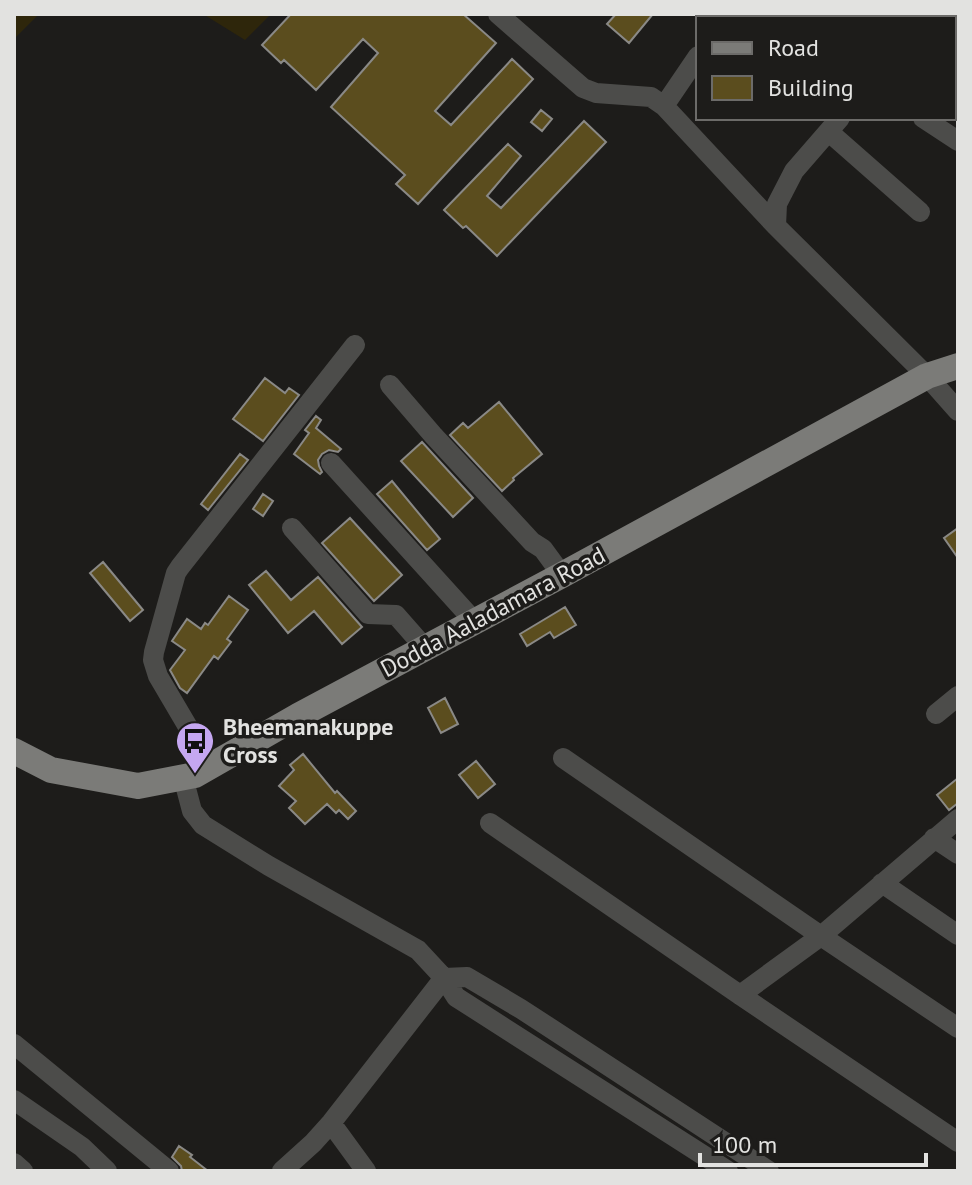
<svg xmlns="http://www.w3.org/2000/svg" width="972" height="1185" font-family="'PT Sans',sans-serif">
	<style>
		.green { fill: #2e260b }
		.building { fill: #5b4d1e; stroke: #8a8986; stroke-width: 2 }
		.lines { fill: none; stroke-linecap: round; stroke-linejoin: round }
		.minor { stroke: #4c4c4a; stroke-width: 20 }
		.major { stroke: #7b7b78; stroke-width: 26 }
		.labels { text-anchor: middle; stroke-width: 7; stroke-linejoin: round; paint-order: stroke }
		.street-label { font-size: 24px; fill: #e2e2e0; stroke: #1d1c1a }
		.poi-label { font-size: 24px; font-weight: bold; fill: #e2e2e0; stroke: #1d1c1a; text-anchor: start }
	</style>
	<rect width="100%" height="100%" fill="#1d1c1a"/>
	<!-- green -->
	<path class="green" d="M 14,14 L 39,14 L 14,39 Z
		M 203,14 L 271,14 L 245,40 Z"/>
	<!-- building -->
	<path class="building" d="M 291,14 L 463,14 L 496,43 L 435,111 L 451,125 L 512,59 L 533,79 L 418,204 L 396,184 L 405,175 L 331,107 L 378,53 L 363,39 L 316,90 L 284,60 L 281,63 L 262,45 Z
		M 616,14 L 653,14 L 629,43 L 607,24 Z
		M 541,110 L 552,119 L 542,131 L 531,122 Z
		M 584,121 L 606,142 L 497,256 L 466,226 L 463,228 L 444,210 L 508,144 L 521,156 L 487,196 L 501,208 Z
		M 265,378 L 285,393 L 289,388 L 299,395 L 263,441 L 233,419 Z
		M 499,402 L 542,454 L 513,478 L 514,480 L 502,491 L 450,435 L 463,423 L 468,428 Z
		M 316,416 L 321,420 L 316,428 L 341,449 L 338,452 L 329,450 L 322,454 L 318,460 L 319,466 L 322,472 L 320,474 L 294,454 L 309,433 L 305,430 Z
		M 422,442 L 473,498 L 453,517 L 401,461 Z
		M 240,454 L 248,460 L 208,510 L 201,504 Z
		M 392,481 L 440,539 L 427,550 L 377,494 Z
		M 263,494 L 273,501 L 263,516 L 253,509 Z
		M 350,518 L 402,575 L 374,601 L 322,543 Z
		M 958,528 L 958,558 L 944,538 Z
		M 103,562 L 143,610 L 130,621 L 90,573 Z
		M 266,571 L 291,600 L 318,577 L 362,627 L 342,644 L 314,611 L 288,633 L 249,585 Z
		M 229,596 L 248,610 L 227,639 L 231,642 L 218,659 L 214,656 L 187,693 L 180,688 L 170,670 L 185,650 L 172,641 L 187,619 L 201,629 L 205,623 L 208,625 Z
		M 565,607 L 576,625 L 554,638 L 550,632 L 527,646 L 520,634 Z
		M 445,698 L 458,724 L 441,733 L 428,708 Z
		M 303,754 L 335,793 L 337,791 L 356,811 L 348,819 L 339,810 L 336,813 L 327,804 L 305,824 L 289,808 L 296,801 L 279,786 L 294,770 L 290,765 Z
		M 476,761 L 495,784 L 478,798 L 459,775 Z
		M 958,778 L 958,803 L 949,810 L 937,795 Z
		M 179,1146 L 192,1155 L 190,1157 L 208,1171 L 182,1171 L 181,1166 L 172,1157 Z"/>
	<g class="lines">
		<!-- minor -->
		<path class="minor" d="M 498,14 L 583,88 L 596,93 L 651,97 L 664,106 L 776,226 L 927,376 L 958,411
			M 724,18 L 726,14
			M 910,18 L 913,14
			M 664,106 L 698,56
			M 923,118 L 958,141
			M 829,132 L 920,212
			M 776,226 L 777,204 L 794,171 L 840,118
			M 390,385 L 433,435 L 532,542 L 543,549 L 562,575
			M 331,463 L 474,621
			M 292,528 L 368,614 L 396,615 L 425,648
			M 936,714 L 958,696
			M 563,758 L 821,936 L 958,1028
			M 211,766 L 158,676 L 153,660 L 154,652 L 176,573 L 180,567 L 355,345
			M 183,777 L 192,811 L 203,825 L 269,866 L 418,950 L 444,978 L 456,997 L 728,1171
			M 490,823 L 740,995 L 958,1142
			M 934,838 L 958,854
			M 882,883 L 958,935
			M 444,978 L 467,977 L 521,1009 L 769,1171
			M 740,995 L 821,936 L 958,819
			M 14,1044 L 169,1171
			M 14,1100 L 82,1147 L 107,1171
			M 331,1123 L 366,1171
			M 14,1163 L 23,1171
			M 282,1171 L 313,1143 L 331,1123 L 444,978"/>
		<!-- major -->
		<path class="major" d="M 14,751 L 51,770 L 138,786 L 195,775 L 298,716 L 562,575 L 927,376 L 958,366"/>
	</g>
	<!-- icons -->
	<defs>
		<g id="bus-pin" transform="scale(2)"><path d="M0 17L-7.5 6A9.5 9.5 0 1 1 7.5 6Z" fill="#c5a7f1" stroke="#1d1c1a"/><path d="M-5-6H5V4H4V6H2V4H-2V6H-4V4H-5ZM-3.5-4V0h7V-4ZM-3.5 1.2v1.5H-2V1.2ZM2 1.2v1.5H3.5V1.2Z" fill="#111"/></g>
	</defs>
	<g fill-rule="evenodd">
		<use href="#bus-pin" x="195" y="741"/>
	</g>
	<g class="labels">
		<!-- street labels -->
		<g class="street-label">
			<text transform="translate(493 612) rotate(-28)" y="8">Dodda Aaladamara Road</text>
		</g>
		<!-- poi labels -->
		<g class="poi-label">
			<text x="223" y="735">Bheemanakuppe<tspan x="223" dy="28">Cross</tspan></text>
		</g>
	</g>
	<!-- border -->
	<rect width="972" height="1185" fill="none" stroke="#e2e2e0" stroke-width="32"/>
	<!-- legend -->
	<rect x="696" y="16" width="260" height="104" fill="#1d1c1a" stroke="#6c6b69" stroke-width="2"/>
	<rect x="712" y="42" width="40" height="12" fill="#7b7b78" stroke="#6c6b69" stroke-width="2"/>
	<text x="768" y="56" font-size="24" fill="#e2e2e0">Road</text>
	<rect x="712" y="76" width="40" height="24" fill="#5b4d1e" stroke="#6c6b69" stroke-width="2"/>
	<text x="768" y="96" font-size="24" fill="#e2e2e0">Building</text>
	<!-- scale -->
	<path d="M700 1153v12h226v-12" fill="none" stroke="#e2e2e0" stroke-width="4"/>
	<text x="712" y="1153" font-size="24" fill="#e2e2e0" stroke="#1d1c1a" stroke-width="6" paint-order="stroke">100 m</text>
</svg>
